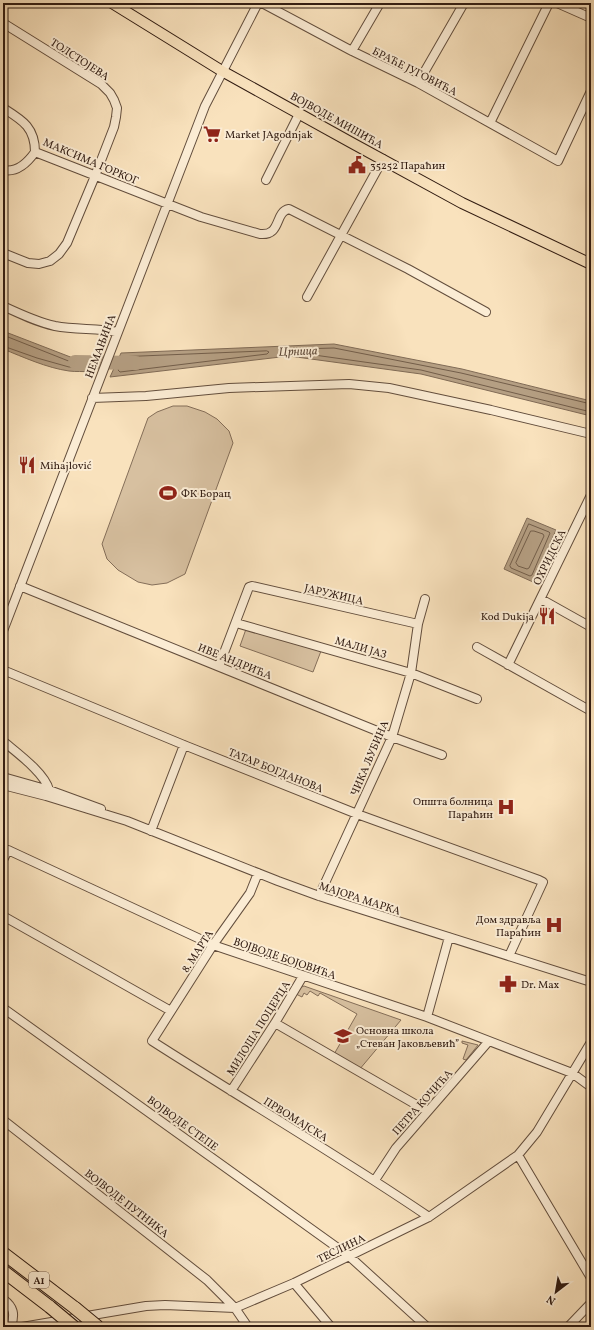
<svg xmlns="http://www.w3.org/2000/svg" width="594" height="1330" font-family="Vollkorn,serif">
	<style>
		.green { fill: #d7c0a0; stroke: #846e59 }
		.water { fill: #b59f83; stroke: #806b56 }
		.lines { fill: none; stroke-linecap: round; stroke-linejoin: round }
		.shore { stroke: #735e4a; stroke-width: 1 }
		.river { stroke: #b59f83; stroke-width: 14 }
		.minor-casing { stroke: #634e3d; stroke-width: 10 }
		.major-casing { stroke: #311c12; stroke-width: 12 }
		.highway-casing { stroke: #311c12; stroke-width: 14 }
		.minor { stroke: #fbecd4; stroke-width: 8 }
		.major { stroke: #f9e2bd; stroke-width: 10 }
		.highway { stroke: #f9e2bd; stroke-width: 12 }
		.highway-bridge-casing { stroke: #311c12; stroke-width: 14; stroke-linecap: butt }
		.highway-bridge { stroke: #f9e2bd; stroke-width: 12 }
		.labels { text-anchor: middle; stroke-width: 4; stroke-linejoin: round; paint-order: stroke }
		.shield { fill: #fbecd4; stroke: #6e5a4c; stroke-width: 1 }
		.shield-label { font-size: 10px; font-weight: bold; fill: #311c12 }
		.street-label { font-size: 11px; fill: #311c12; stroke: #fbecd4 }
		.poi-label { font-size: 11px; fill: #311c12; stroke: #fbecd4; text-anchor: start }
		.water-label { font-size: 12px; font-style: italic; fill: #5f4a3a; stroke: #fbecd4 }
	</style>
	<rect width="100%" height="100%" fill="#f9e2bd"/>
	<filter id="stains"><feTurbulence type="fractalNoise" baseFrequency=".005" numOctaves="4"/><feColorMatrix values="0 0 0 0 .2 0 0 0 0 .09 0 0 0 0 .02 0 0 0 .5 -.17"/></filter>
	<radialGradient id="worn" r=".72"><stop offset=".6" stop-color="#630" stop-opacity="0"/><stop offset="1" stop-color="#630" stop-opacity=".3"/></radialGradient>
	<!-- green -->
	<path class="green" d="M 173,406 L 187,406 L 205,412 L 217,419 L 229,431 L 233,443 L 185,574 L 167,583 L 152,585 L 138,582 L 118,570 L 107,559 L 102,544 L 148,418 L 157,412 Z
		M 246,629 L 321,651 L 313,672 L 240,646 Z
		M 304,986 L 401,1020 L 359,1070 L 333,1056 L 357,1014 L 320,993 L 318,996 L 310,991 L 307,995 L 304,993 L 302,997 L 294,993 L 297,989 Z
		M 462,1041 L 478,1045 L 466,1060 L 463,1059 L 468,1045 L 462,1043 Z"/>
	<!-- water -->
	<path class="water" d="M 3,331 L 73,358 L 95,359 L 91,372 C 83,371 76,372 69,371 C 47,368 23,357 3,349 Z
		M 334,344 L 462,369 L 591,401 L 591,416 L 421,374 L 289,356 L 110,377 L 121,353 Z
		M 527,518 L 556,530 L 533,582 L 504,569 Z"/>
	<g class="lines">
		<!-- shore -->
		<path class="shore" d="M 3,335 L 71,362 L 87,363 L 89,365 L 87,367 L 82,366 L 69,367 L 37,358 L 3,346
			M 267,351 L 269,352 L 267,354 L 120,372 L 118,370 L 125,357 Z
			M 591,404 L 461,373 L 334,348 L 300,349 L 298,351 L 300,353 L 421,370 L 591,412
			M 529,524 L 549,532 L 550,533 L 532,575 L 530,576 L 511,568 L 510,566 Z
			M 531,531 L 534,531 L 543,534 L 544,536 L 529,568 L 527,569 L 518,566 L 516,563 Z"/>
		<!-- river -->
		<path class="river" d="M 75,362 L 136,363"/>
		<!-- minor casing -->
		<g class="minor-casing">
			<path id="minor" d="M 262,3 L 352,51 L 418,83 L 558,161 L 591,91
				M 557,3 L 591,18
				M 3,23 L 101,84 L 110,93 L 114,100 L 117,108 L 116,117 L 114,127 L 95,176 L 67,243 L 59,254 L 50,261 L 39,264 L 28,263 L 3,253
				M 352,51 L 380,3
				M 418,83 L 464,3
				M 3,108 C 22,120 35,127 35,152
				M 490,123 L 549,3
				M 35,152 L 201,217 L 260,234 C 282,236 274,212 289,209 L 408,269 L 486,312
				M 3,170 C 17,173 28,162 35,152
				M 266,180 L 299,114
				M 307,297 L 383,159
				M 3,306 C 20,314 37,322 55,326 C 76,330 97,328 117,332
				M 92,398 L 146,396 L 229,388 L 349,384 L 389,388 L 491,410 L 591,434
				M 20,586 L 392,737 L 442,755
				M 541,599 L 591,627
				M 236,623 L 411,673 L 477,699
				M 3,631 L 205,106 L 258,3
				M 477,647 L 591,711
				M 508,665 L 591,495
				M 219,666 L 249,587 L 252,586 L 418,624
				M 3,670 L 184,745 L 357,814 L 539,880 L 543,882 L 509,956
				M 3,741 C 16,752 45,773 49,790
				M 3,777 L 49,790 L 101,809
				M 3,785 L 46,796 L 127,821 L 278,881 L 319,896 L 591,982
				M 151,831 L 184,745
				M 3,860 L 8,850 L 213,945 L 427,1017 L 572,1073 L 591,1087
				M 258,873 L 250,893 L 213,945 L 152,1041 C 244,1100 338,1155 429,1217
				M 319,896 L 392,737 L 411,673 L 418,624 L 425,599
				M 3,916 L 171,1011
				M 3,1008 L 349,1256 L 427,1327
				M 427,1017 L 449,937
				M 275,1023 L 427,1111
				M 231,1091 L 275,1023 L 303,976
				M 3,1120 L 207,1280 L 235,1308 L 248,1327
				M 518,1155 L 591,1278
				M 375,1180 L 396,1148 L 489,1041
				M 294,1283 L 331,1327
				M 3,1299 C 14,1307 15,1314 11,1327
				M 22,1327 L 146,1306 L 165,1305 L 235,1308 L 294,1283 L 429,1217 L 518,1155 L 537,1132 L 591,1042
				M 568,1327 L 591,1303"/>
		</g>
		<!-- major casing -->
		<g class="major-casing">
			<path id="major" d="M 112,3 L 222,71 L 352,143 L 462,203 L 591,264"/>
		</g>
		<!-- highway casing -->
		<g class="highway-casing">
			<path id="highway" d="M 3,1253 L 75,1308
				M 3,1271 L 50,1307"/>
		</g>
		<!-- minor -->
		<use href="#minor" class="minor"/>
		<!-- major -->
		<use href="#major" class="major"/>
		<!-- highway -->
		<use href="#highway" class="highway"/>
		<!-- highway-bridge casing -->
		<g class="highway-bridge-casing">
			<path id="highway-bridge" d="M 50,1307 L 74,1327
				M 75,1308 L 98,1327"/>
		</g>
		<!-- highway-bridge -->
		<use href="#highway-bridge" class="highway-bridge"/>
	</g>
	<!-- icons -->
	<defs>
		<g id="supermarket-bare" transform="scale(1.38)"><path d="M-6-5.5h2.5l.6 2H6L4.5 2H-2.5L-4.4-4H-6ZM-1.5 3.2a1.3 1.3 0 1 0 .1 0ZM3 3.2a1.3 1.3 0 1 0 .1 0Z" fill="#8f2418" stroke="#fbecd4" stroke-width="2.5" paint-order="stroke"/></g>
		<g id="civic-bare" transform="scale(1.38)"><path d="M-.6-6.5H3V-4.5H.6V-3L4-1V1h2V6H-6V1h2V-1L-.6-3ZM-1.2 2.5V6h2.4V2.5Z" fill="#8f2418" stroke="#fbecd4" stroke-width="2.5" paint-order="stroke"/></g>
		<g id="restaurant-bare" transform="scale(1.38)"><path d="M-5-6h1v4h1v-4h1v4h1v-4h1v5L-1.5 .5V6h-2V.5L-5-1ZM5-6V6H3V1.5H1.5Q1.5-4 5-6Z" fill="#8f2418" stroke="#fbecd4" stroke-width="2.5" paint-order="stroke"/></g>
		<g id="stadium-bare" transform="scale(1.38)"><path d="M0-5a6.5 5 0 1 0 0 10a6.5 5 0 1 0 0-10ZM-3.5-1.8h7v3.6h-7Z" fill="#8f2418" stroke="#fbecd4" stroke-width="2.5" paint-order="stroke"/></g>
		<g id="hospital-bare" transform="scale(1.38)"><path d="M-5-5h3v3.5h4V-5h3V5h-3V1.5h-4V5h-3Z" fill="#8f2418" stroke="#fbecd4" stroke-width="2.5" paint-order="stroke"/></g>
		<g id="pharmacy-bare" transform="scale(1.38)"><path d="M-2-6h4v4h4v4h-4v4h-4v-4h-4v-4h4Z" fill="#8f2418" stroke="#fbecd4" stroke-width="2.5" paint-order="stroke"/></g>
		<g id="school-bare" transform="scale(1.38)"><path d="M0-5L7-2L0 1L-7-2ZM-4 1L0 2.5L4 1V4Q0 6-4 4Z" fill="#8f2418" stroke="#fbecd4" stroke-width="2.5" paint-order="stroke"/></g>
	</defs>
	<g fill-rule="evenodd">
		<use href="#supermarket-bare" x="212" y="134"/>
		<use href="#civic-bare" x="357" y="165"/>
		<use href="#restaurant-bare" x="27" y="465"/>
		<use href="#stadium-bare" x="168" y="493"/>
		<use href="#restaurant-bare" x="547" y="616"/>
		<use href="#hospital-bare" x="506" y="807"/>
		<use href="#hospital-bare" x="554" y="925"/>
		<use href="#pharmacy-bare" x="508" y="984"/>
		<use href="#school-bare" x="343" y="1036"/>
	</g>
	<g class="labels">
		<!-- shield labels -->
		<rect class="shield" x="29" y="1272" width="20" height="16" rx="3"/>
		<g class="shield-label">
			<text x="39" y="1284">A1</text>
		</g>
		<!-- street labels -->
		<g class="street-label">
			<text transform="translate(80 59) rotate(33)" y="4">ТОЛСТОЈЕВА</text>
			<text transform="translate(415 71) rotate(27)" y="4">БРАЋЕ ЈУГОВИЋА</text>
			<text transform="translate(337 120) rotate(29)" y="4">ВОЈВОДЕ МИШИЋА</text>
			<text transform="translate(91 161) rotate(23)" y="4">МАКСИМА ГОРКОГ</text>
			<text transform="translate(100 346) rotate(-69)" y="4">НЕМАЊИНА</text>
			<text transform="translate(549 557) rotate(-64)" y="4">ОХРИДСКА</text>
			<text transform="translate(334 594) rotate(13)" y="4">ЈАРУЖИЦА</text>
			<text transform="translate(361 647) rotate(16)" y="4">МАЛИ ЈАЗ</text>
			<text transform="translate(235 661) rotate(22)" y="4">ИВЕ АНДРИЋА</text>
			<text transform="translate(369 758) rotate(-67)" y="4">ЧИКА ЉУБИНА</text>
			<text transform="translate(276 770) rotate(22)" y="4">ТАТАР БОГДАНОВА</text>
			<text transform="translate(360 898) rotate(18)" y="4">МАЈОРА МАРКА</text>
			<text transform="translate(197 951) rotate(-57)" y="4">8. МАРТА</text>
			<text transform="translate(285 958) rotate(19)" y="4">ВОЈВОДЕ БОЈОВИЋА</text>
			<text transform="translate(258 1028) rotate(-58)" y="4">МИЛОША ПОЦЕРЦА</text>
			<text transform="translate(422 1102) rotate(-48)" y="4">ПЕТРА КОЧИЋА</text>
			<text transform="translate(296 1119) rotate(32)" y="4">ПРВОМАЈСКА</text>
			<text transform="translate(183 1123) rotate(36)" y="4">ВОЈВОДЕ СТЕПЕ</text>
			<text transform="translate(127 1203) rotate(38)" y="4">ВОЈВОДЕ ПУТНИКА</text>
			<text transform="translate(341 1248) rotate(-26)" y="4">ТЕСЛИНА</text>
		</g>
		<!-- poi labels -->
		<g class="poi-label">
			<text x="225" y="138">Market JAgodnjak</text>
			<text x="370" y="169">35252 Параћин</text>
			<text x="40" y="469">Mihajlović</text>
			<text x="181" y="497">ФК Борац</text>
			<text x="534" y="620" text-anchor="end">Kod Dukija</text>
			<text x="493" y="805" text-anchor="end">Општа болница<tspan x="493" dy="13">Параћин</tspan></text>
			<text x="541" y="923" text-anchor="end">Дом здравља<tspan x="541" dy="13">Параћин</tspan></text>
			<text x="521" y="988">Dr. Max</text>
			<text x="356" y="1034">Основна школа<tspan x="356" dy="13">„Стеван Јаковљевић”</tspan></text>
		</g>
		<!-- water labels -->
		<g class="water-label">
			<text transform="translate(298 351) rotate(-2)" y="4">Црница</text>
		</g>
	</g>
	<!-- margin -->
	<rect width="594" height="1330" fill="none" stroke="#f9e2bd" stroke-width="16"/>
	<rect x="4" y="4" width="586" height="1322" fill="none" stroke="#311c12" stroke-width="2"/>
	<rect x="8" y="8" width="578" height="1314" fill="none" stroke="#311c12"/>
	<!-- north arrow -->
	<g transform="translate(556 1292) rotate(211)" stroke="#fbecd4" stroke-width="3" paint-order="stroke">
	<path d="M0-3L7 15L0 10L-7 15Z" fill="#311c12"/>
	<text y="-6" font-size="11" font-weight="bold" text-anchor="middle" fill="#311c12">N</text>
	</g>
	<rect width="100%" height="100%" filter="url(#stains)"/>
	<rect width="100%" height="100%" fill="url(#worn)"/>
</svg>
